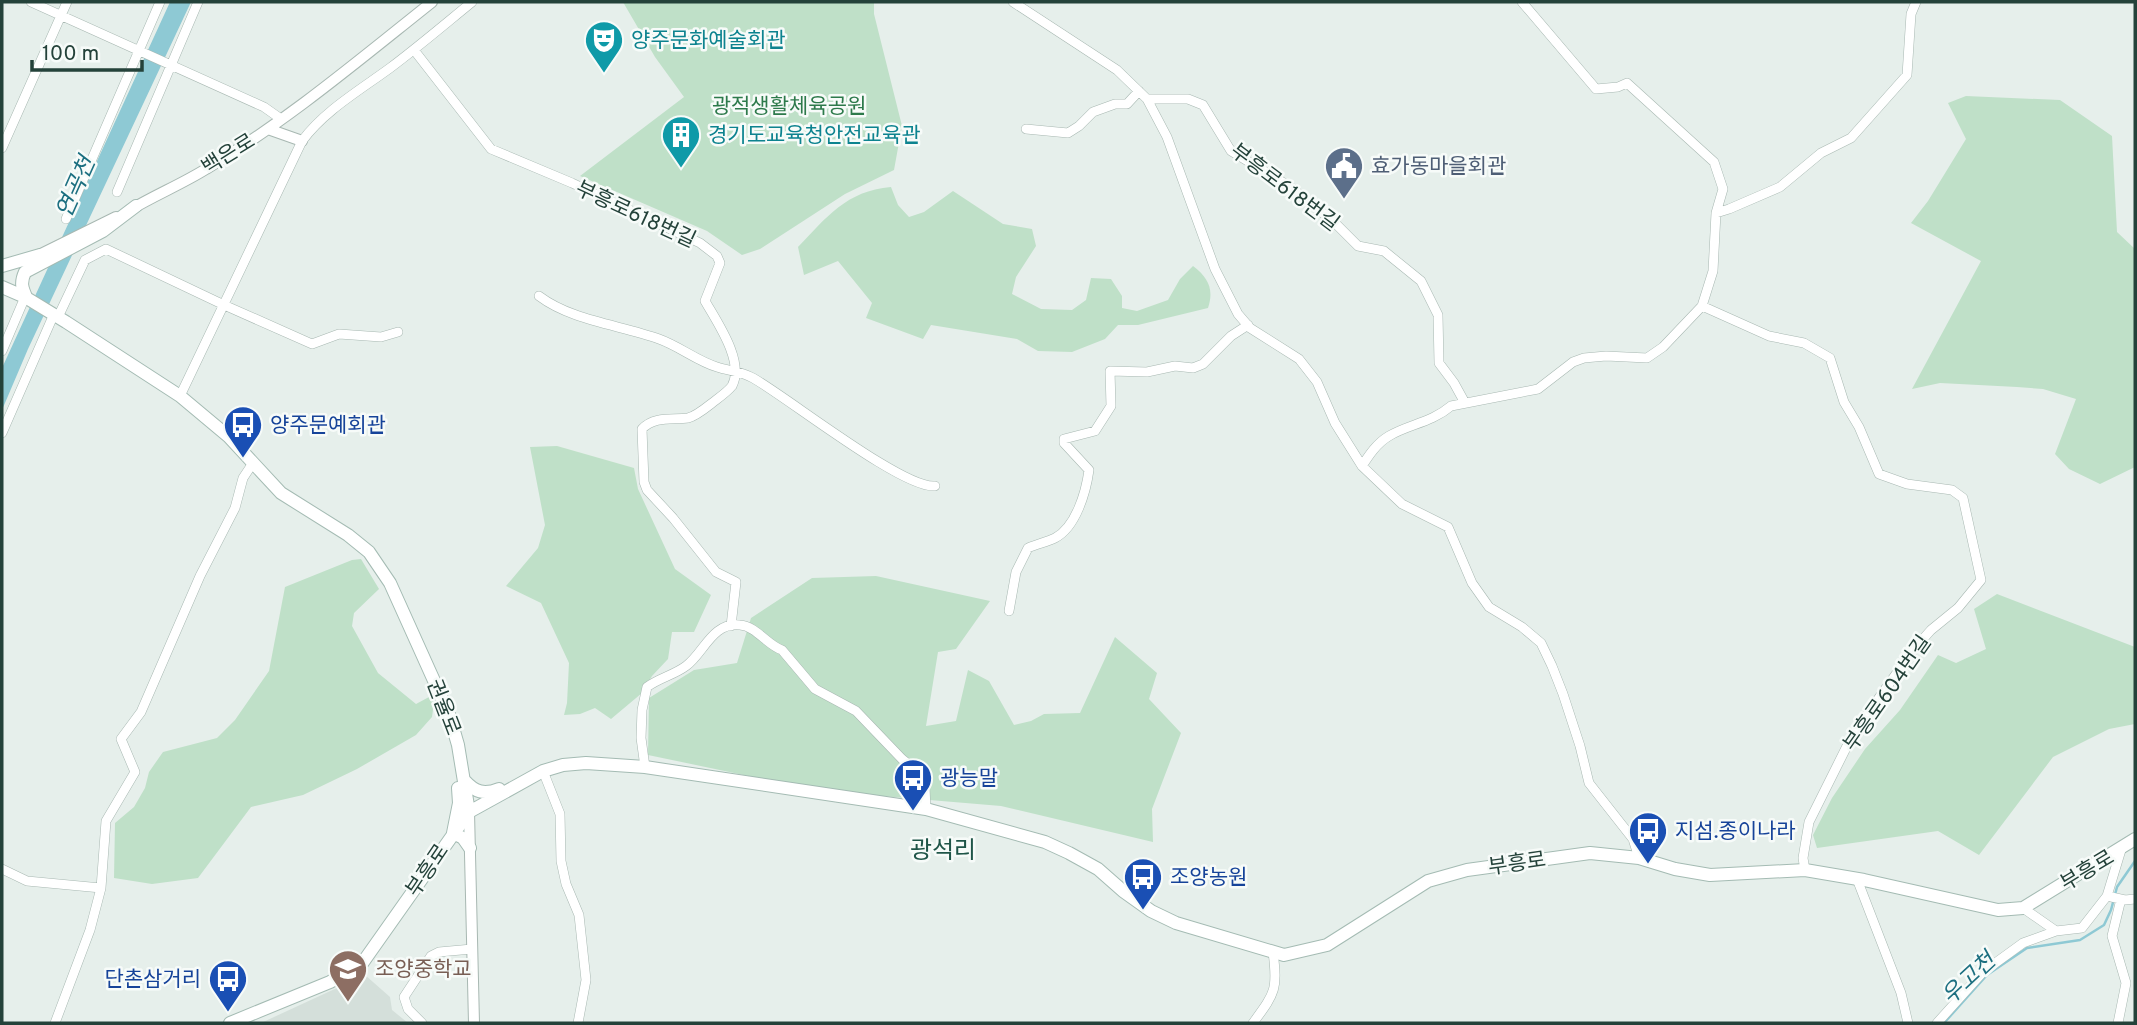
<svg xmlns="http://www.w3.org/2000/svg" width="2137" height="1025" font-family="Overpass,'Noto Sans KR',sans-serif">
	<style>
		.built { fill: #d4dfda }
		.green { fill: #bfe0c8 }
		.water { fill: #8ec9d4 }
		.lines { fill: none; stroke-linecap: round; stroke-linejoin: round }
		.stream { stroke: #8ec9d4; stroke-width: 2.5 }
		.minor-casing { stroke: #a8b8b2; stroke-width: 10 }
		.tertiary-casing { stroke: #a8b8b2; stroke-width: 12 }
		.secondary-casing { stroke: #a4bbb3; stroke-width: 14 }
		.minor { stroke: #fff; stroke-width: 9 }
		.tertiary { stroke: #fff; stroke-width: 10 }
		.secondary { stroke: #fff; stroke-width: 12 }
		.labels { text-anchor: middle; stroke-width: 5; stroke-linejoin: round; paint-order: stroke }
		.culture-label { font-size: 21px; fill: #0d838f; stroke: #f7fbf9; text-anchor: start }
		.park-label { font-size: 21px; fill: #2d7a4b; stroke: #f7fbf9 }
		.street-label { font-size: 21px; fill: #24423a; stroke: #f7fbf9 }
		.service-label { font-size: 21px; fill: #4e5e75; stroke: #f7fbf9; text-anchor: start }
		.transit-label { font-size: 21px; fill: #164399; stroke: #f7fbf9; text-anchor: start }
		.education-label { font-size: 21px; fill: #785e54; stroke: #f7fbf9; text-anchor: start }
		.water-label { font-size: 23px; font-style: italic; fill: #1c6f80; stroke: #f7fbf9 }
		.quarter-label { font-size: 24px; fill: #1f5548; stroke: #f7fbf9 }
	</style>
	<rect width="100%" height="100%" fill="#e6efeb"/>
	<!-- built -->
	<path class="built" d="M 365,975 L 390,997 L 392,1010 L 408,1023 L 261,1023 Z"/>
	<!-- green -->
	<path class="green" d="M 623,2 L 874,2 L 874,14 L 902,126 L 894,170 L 845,194 L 760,249 L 742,255 L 707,231 L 580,176 L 684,97 L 655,57 Z
		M 1966,96 L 2060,100 L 2112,136 L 2117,232 L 2135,249 L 2135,467 L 2100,484 L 2069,469 L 2055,454 L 2076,399 L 2043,389 L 2017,387 L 1940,383 L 1912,389 L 1981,261 L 1911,223 L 1928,201 L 1966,139 L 1948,103 Z
		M 891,187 L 898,205 L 909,217 L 924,212 L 953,191 L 1003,224 L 1032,229 L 1036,246 L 1016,277 L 1012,294 L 1041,309 L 1072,310 L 1086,300 L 1091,278 L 1111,279 L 1122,296 L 1122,308 L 1137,311 L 1168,300 L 1180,279 L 1193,266 C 1209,278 1214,290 1208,308 L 1138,325 L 1118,325 L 1105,339 L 1072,352 L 1038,351 L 1017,339 L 931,325 L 923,339 L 866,318 L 872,303 L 838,261 L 804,275 L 798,247 C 827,217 846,191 891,187 Z
		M 557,446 L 634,468 L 638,489 L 675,569 L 711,595 L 694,632 L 672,632 L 668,659 L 652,676 L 642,693 L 611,719 L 595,708 L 580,714 L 564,715 L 567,703 L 569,663 L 541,603 L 506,586 L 538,548 L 545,525 L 530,447 Z
		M 361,559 L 379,589 L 354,613 L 352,626 L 378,673 L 416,704 L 429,697 L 434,702 L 432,717 L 416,735 L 357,769 L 303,795 L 251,807 L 198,878 L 152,884 L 114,878 L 115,823 L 134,807 L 145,788 L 149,772 L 163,752 L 217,738 L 235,720 L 269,671 L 285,587 L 352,560 Z
		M 876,576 L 990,601 L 956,649 L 938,652 L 926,726 L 956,721 L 968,670 L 989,681 L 1014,725 L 1031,721 L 1044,714 L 1080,713 L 1115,637 L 1157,673 L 1149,699 L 1181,733 L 1152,809 L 1153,842 L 1001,806 L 882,796 L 768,780 L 648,755 L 649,698 L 694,670 L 737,663 L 751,618 L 812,578 Z
		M 1997,594 L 2135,647 L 2135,724 L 2109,729 L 2053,757 L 1979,855 L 1938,831 L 1817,848 L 1813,835 L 1832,798 L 1865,749 L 1900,710 L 1938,655 L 1956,663 L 1986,649 L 1974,609 Z"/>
	<!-- water -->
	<path class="water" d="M 170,2 L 191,2 L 28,349 L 2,410 L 2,368 Z"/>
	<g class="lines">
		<!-- stream -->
		<path class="stream" d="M 1944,1023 L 1987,975 L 2027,948 L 2080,940 L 2104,925 L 2111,910 L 2117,887 L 2135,861"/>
		<!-- minor casing -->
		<g class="minor-casing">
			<path id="minor" d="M 31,2 L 264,107 L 281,119
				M 1013,2 L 1117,70 L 1147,99 L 1167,137 L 1215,269 L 1238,314 L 1250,328 L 1299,359 L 1317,382 L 1335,423 L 1362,466 L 1402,504 L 1448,527 L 1472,583 L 1489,607 L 1522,627 L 1541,643 L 1552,666 L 1563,694 L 1580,746 L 1589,783 L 1633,839 L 1639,858
				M 1522,2 L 1596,89 L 1618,87 L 1627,83 L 1714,162 L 1723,189 L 1716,213 L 1713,271 L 1702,306 L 1769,336 L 1804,343 L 1830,358 L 1844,402 L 1859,427 L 1879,474 L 1907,484 L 1952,490 L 1963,498 L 1981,580 L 1958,608 L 1931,630 L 1914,649 L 1853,734 L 1809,822 L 1803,858 L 1805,870
				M 414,50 L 491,149 L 572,183 L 700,243 L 717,256 L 720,263 L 705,301 C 717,322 745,362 732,386 C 728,391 720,397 716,400 C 708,406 697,416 688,418 C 672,420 654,416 642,429 L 644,482 L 647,490 L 673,518 L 716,572 L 736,582 L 731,626
				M 1147,99 L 1188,99 L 1203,105 L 1231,151 L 1289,186 L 1334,222 L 1358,246 L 1384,251 L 1421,281 L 1438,315 L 1439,363 L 1454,383 L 1465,403
				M 1026,129 L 1068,133 L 1079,126 L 1093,112 L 1115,104 L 1127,104 L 1139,91
				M 2,148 L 67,2
				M 117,192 L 198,2
				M 1716,213 L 1729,209 L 1780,187 L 1821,153 L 1851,138 L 1907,75 L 1911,14 L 1916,2
				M 66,219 L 160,2
				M 539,296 C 572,321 621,325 659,339 C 679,346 697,361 717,367 C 729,371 741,371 753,378 C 787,397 903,489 935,486
				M 58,317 L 85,260 L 106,249 L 224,305 L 312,344 L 339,334 L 381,337 L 398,332
				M 2,351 L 25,297
				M 180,396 L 302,141 C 324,111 360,90 390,68 C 418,47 445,24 472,2
				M 2,433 L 54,314
				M 1362,466 C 1369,455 1377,443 1389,436 C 1409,424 1431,423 1451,406 L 1538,389 L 1573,362 L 1584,358 L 1606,356 L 1647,358 L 1663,347 L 1702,306
				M 1009,611 L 1016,572 L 1028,548 C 1037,544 1047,542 1055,538 C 1076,527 1086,492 1089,470 L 1064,443 L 1064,439 L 1095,431 L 1111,406 L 1110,371 L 1147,372 L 1175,366 L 1193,368 L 1203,364 L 1231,336 L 1248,325
				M 645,767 L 641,738 L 642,710 L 647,687 C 659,678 674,675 686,666 C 704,653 712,622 740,625 C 756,626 767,645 782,650 L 815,689 L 856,711 L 902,759 L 921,774 L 925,788 L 926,809
				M 543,771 L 560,814 L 561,861 L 566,884 L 579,915 L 586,980 L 578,1023
				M 2121,850 L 2107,896 L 2125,900 L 2135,899
				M 2,869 L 27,881 L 101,888
				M 1857,879 L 1901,993 L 1908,1023
				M 2023,908 L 2056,931 L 2082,928 L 2107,896
				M 55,1023 L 90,930 L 101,888 L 106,821 L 135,772 L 121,739 L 141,712 L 200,576 L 235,508 L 243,478 L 253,463
				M 422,1023 L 408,1009 L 404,997 L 431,956 L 439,952 L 472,949
				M 1253,1023 C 1275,993 1278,990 1273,952
				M 1937,1023 L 1983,972 L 2023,943 L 2056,931
				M 2118,1023 L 2126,983 L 2112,936 L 2121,899"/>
		</g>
		<!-- tertiary casing -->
		<g class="tertiary-casing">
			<path id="tertiary" d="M 268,129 L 302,141
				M 130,210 C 155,195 182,184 206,169 C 287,121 359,60 432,2
				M 33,258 L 116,217
				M 469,812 L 474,1023"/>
		</g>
		<!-- secondary casing -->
		<g class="secondary-casing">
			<path id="secondary" d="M 2,266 L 40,255
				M 2,287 L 25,297 L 66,322 L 180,396 L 229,437 L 281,493 L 348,535 L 369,552 L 390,583 L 449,714 L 458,745 L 469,812
				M 27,299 C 22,288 20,283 25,272 L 103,231 L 136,206
				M 465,781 C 475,792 484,795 499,789
				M 458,788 L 459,803 L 453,833 L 463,838 L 470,848
				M 230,1023 L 330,982 L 361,965 L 469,812 L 543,771 L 563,765 L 586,763 L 645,767 L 926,809 L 1045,842 L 1069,853 L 1098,869 L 1123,891 L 1151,911 L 1176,923 L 1284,955 L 1327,945 L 1428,881 L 1467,870 L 1590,853 L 1639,858 L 1675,869 L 1710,875 L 1805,870 L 1864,880 L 1998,910 L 2023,908 L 2135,839"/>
		</g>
		<!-- minor -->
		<use href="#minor" class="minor"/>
		<!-- tertiary -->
		<use href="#tertiary" class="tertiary"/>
		<!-- secondary -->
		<use href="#secondary" class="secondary"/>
	</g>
	<!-- icons -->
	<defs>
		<g id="theatre-pin" transform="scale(2.0125)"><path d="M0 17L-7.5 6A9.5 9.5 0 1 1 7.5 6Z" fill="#0f9aa8" stroke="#f7fbf9"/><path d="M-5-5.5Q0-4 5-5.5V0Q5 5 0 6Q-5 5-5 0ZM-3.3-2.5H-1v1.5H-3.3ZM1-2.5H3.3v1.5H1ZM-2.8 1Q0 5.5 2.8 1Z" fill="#fff"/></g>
		<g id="building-pin" transform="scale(2.0125)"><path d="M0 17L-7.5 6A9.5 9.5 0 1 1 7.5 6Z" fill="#0f9aa8" stroke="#f7fbf9"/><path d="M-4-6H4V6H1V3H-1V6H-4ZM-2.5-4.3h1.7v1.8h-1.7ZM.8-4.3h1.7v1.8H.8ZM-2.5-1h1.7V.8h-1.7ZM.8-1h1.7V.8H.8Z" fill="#fff"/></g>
		<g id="civic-pin" transform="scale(2.0125)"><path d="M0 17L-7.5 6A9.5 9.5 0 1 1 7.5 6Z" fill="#5c6f8a" stroke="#f7fbf9"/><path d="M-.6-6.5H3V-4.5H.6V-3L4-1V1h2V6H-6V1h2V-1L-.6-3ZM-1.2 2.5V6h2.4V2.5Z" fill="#fff"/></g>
		<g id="bus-pin" transform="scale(2.0125)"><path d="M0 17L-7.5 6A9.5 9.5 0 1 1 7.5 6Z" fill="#1a4fb4" stroke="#f7fbf9"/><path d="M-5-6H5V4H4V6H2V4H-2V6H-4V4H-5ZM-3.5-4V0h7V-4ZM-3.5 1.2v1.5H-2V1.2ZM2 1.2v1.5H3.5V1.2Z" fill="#fff"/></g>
		<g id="school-pin" transform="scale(2.0125)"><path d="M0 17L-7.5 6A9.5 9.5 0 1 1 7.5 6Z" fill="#8d6e63" stroke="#f7fbf9"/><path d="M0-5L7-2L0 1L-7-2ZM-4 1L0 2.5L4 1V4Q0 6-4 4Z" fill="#fff"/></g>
	</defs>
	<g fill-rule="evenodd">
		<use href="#theatre-pin" x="604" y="40"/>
		<use href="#building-pin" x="681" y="135"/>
		<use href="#civic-pin" x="1344" y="166"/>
		<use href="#bus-pin" x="243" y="425"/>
		<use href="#bus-pin" x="913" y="778"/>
		<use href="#bus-pin" x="1648" y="831"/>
		<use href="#bus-pin" x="1143" y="877"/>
		<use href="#school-pin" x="348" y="969"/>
		<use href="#bus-pin" x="228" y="979"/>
	</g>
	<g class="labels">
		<!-- culture labels -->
		<g class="culture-label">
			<text x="631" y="47">양주문화예술회관</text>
			<text x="708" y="142">경기도교육청안전교육관</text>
		</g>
		<!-- park labels -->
		<g class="park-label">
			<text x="789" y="113">광적생활체육공원</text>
		</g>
		<!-- street labels -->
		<g class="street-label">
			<text transform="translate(228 154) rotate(-32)" y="7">백은로</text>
			<text transform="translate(1285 187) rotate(37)" y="7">부흥로618번길</text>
			<text transform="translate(636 214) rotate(25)" y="7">부흥로618번길</text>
			<text transform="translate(1887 693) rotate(-55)" y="7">부흥로604번길</text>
			<text transform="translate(444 707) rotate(69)" y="7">권율로</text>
			<text transform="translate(1517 863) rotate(-8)" y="7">부흥로</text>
			<text transform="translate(427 870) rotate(-56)" y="7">부흥로</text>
			<text transform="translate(2087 870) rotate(-31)" y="7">부흥로</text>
		</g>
		<!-- service labels -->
		<g class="service-label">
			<text x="1371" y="173">효가동마을회관</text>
		</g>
		<!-- transit labels -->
		<g class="transit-label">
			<text x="270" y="432">양주문예회관</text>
			<text x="940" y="785">광능말</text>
			<text x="1675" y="838">지섬.종이나라</text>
			<text x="1170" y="884">조양농원</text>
			<text x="201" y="986" text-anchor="end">단촌삼거리</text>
		</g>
		<!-- education labels -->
		<g class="education-label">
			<text x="375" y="976">조양중학교</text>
		</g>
		<!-- water labels -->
		<g class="water-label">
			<text transform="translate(75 187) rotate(-66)" y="8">연곡천</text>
			<text transform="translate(1968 978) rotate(-43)" y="8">우고천</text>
		</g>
		<!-- quarter labels -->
		<g class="quarter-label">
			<text x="943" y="858">광석리</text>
		</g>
	</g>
	<!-- border -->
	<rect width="2137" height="1025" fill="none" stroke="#24423a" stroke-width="7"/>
	<!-- scale -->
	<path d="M32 60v10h110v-10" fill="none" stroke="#24423a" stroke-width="3.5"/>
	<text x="42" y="60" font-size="21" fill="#24423a" stroke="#f7fbf9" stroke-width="5" paint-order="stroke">100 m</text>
</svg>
